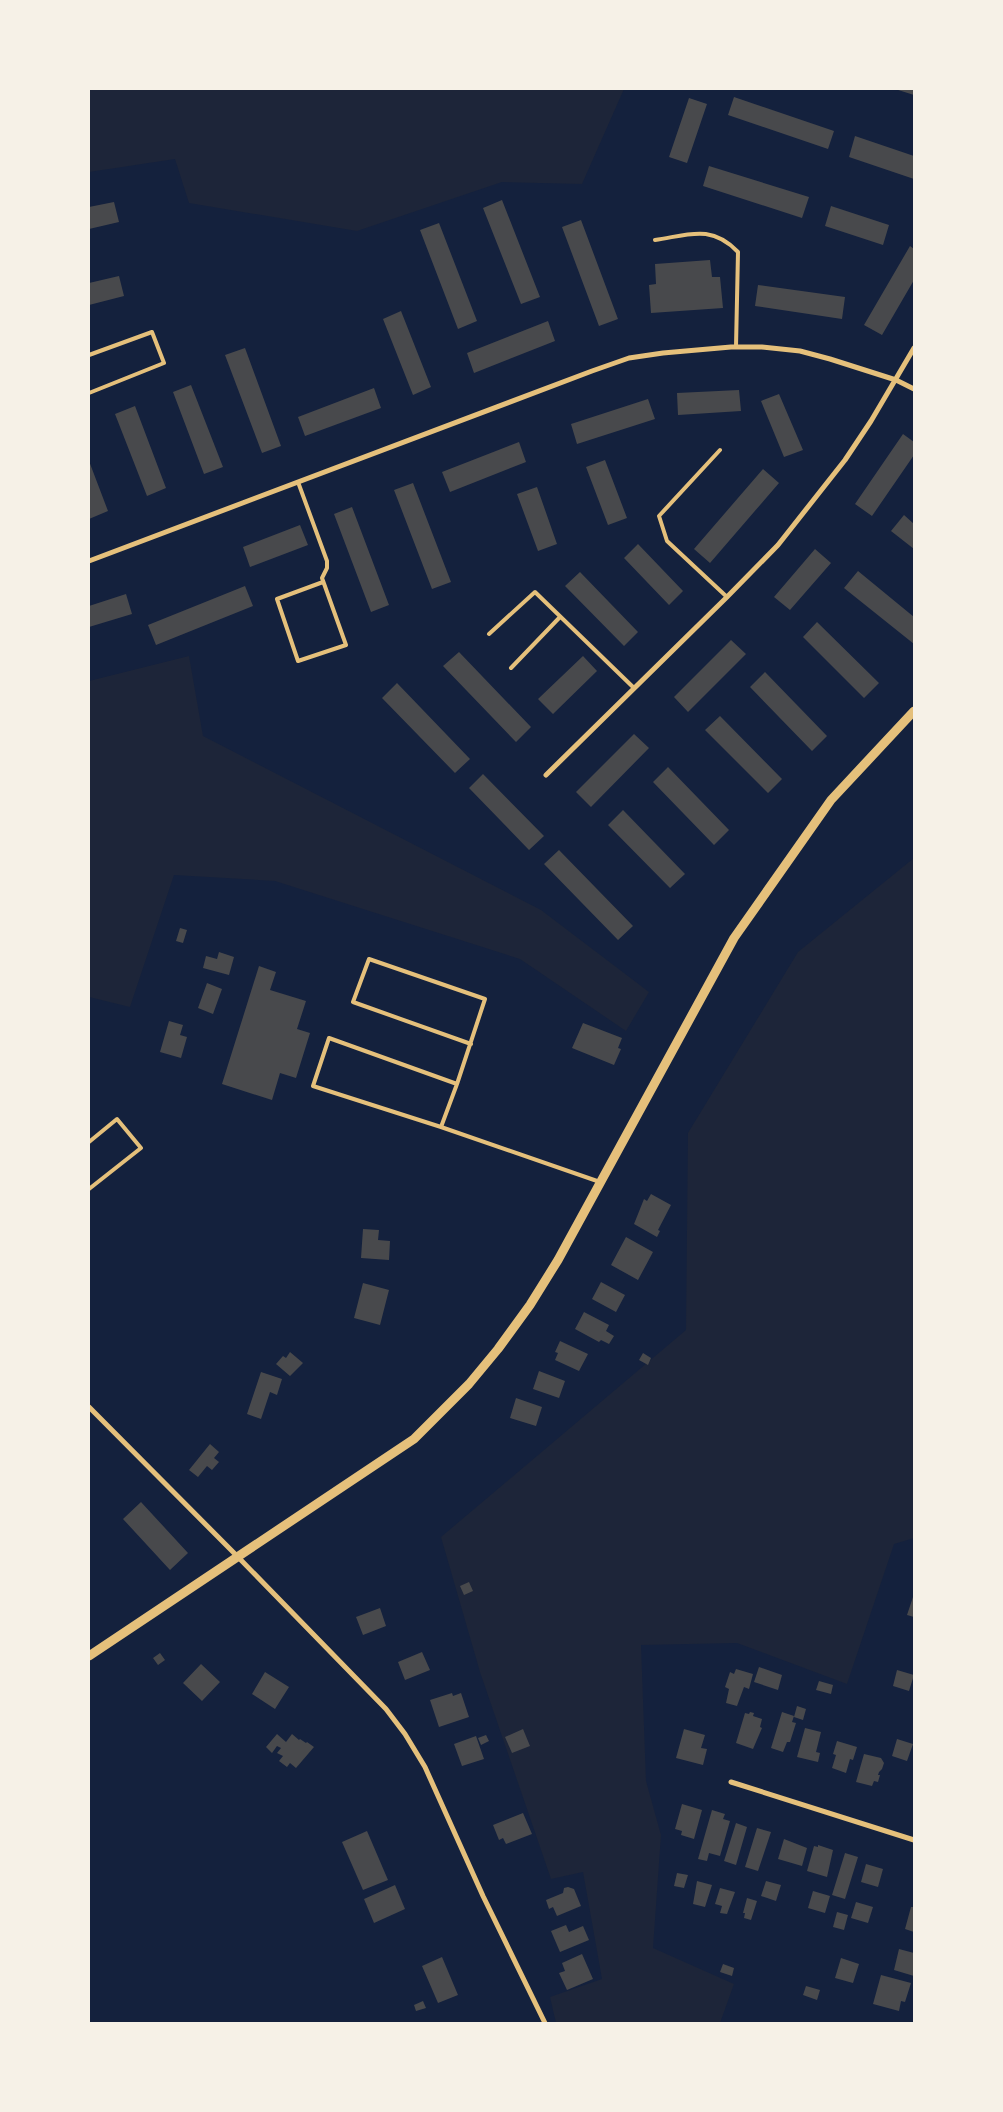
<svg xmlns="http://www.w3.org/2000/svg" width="1003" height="2112" font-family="'Public Sans',sans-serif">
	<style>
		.green { fill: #1d2539 }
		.building { fill: #48494c }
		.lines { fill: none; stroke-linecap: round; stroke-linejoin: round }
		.service { stroke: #e5c07b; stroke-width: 4 }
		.minor { stroke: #e5c07b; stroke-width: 5 }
		.tertiary { stroke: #e5c07b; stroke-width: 9 }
	</style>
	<rect width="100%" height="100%" fill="#14213d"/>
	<!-- green -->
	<path class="green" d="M 89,89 L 624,89 L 582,184 L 502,182 L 357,231 L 189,203 L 175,159 L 89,172 Z
		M 189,656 L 203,736 L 541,910 L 649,992 L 626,1031 L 520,959 L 275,881 L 174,875 L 130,1007 L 89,997 L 89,681 Z
		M 914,858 L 914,1538 L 894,1544 L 847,1684 L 737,1643 L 641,1645 L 646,1781 L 661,1835 L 653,1948 L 734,1984 L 720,2023 L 556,2023 L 550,1997 L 602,1979 L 583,1872 L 551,1879 L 480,1672 L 441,1537 L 686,1330 L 688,1133 L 798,952 Z"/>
	<!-- building -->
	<path class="building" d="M 895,89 L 914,89 L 914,95 Z
		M 734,97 L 834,131 L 828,149 L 728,115 Z
		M 689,98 L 707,104 L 687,163 L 669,157 Z
		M 855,136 L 914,156 L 914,179 L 849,157 Z
		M 709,166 L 809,197 L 802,218 L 703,186 Z
		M 502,200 L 540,297 L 521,304 L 483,208 Z
		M 114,202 L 119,222 L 89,229 L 89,207 Z
		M 831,206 L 889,225 L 883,245 L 825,226 Z
		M 581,220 L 618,319 L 599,326 L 562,227 Z
		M 439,223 L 477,321 L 458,329 L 420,230 Z
		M 910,246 L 914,249 L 914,280 L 882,335 L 864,325 Z
		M 710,260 L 712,277 L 720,277 L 723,308 L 651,313 L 649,285 L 656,284 L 655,264 Z
		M 119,276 L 124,296 L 89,305 L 89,283 Z
		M 758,285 L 845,297 L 842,319 L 755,306 Z
		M 401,311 L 431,387 L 413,395 L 383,319 Z
		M 548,321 L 555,341 L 474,373 L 467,353 Z
		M 245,348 L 281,446 L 262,453 L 225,355 Z
		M 191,385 L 223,467 L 204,474 L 173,392 Z
		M 374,388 L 381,408 L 305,436 L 298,417 Z
		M 739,390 L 741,411 L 678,415 L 677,393 Z
		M 779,394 L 803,450 L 784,457 L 761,401 Z
		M 648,399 L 655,419 L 577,444 L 571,424 Z
		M 135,406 L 166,488 L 147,496 L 115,414 Z
		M 903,434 L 914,442 L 914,455 L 872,516 L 855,504 Z
		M 519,442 L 526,462 L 450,492 L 442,472 Z
		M 605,460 L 627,518 L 608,525 L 586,467 Z
		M 89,461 L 108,511 L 89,519 Z
		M 763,469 L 779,483 L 710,563 L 694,549 Z
		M 413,483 L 451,582 L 432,589 L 394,490 Z
		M 537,487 L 557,544 L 538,551 L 517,494 Z
		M 352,507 L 389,605 L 371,612 L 334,514 Z
		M 904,515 L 914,524 L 914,549 L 891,531 Z
		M 300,525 L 308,545 L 250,567 L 243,547 Z
		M 638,544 L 683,591 L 669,605 L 624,558 Z
		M 815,549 L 831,563 L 790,610 L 774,597 Z
		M 858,571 L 914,617 L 914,644 L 844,588 Z
		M 580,572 L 638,632 L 624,646 L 565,586 Z
		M 245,586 L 253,606 L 156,645 L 148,625 Z
		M 126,594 L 132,614 L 89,627 L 89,606 Z
		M 817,622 L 879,683 L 864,698 L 803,637 Z
		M 731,640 L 746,654 L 688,712 L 674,697 Z
		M 459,652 L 531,727 L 516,742 L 443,666 Z
		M 583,656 L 597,671 L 553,714 L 538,699 Z
		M 765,672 L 827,736 L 812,751 L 750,687 Z
		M 397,683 L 470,759 L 455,773 L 382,698 Z
		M 720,716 L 782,779 L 768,793 L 705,730 Z
		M 634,734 L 649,748 L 591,807 L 576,792 Z
		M 668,767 L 729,830 L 714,845 L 653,782 Z
		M 483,774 L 544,836 L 529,850 L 469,788 Z
		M 623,810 L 685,874 L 670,888 L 608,825 Z
		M 559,850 L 633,926 L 618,940 L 544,864 Z
		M 180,928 L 187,930 L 183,943 L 176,941 Z
		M 219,952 L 234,957 L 229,975 L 203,968 L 206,956 L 217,959 Z
		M 259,966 L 276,972 L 270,990 L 306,1001 L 297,1029 L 310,1033 L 296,1078 L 280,1073 L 272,1100 L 222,1084 Z
		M 207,983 L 222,989 L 213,1014 L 198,1008 Z
		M 169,1021 L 183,1025 L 180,1035 L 187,1037 L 181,1058 L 160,1052 Z
		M 583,1023 L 622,1038 L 618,1048 L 621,1049 L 614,1065 L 572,1048 Z
		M 651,1194 L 671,1205 L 658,1230 L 660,1231 L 657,1237 L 634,1224 L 644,1199 L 647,1201 Z
		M 363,1229 L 379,1230 L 378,1240 L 390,1241 L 389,1260 L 361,1258 Z
		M 626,1237 L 653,1252 L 638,1280 L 611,1265 Z
		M 601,1282 L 625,1295 L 616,1312 L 592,1299 Z
		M 363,1283 L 389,1290 L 380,1325 L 354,1318 Z
		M 584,1312 L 609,1325 L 606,1331 L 614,1336 L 609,1344 L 601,1340 L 599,1342 L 575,1329 Z
		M 560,1341 L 588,1354 L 579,1371 L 555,1360 L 558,1353 L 555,1352 Z
		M 290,1352 L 303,1363 L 290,1376 L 276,1364 L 283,1356 L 286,1358 Z
		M 643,1353 L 651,1358 L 648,1365 L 639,1360 Z
		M 539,1371 L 565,1381 L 559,1398 L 533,1389 Z
		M 261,1372 L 282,1379 L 277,1395 L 270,1392 L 261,1419 L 247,1414 Z
		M 516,1398 L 542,1407 L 536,1426 L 510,1418 Z
		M 210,1444 L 219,1452 L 214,1458 L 219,1462 L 212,1470 L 207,1466 L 198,1477 L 189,1470 Z
		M 141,1502 L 188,1553 L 170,1570 L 123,1519 Z
		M 469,1582 L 473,1591 L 464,1595 L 460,1586 Z
		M 913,1597 L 914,1598 L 914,1617 L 907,1615 Z
		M 380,1608 L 386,1626 L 363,1635 L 356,1617 Z
		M 422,1652 L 430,1670 L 405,1680 L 398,1662 Z
		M 160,1653 L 165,1660 L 158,1665 L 153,1658 Z
		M 201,1664 L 220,1682 L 202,1701 L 183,1683 Z
		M 759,1667 L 782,1675 L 778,1690 L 754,1682 Z
		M 736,1669 L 753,1674 L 749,1689 L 744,1687 L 737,1706 L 726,1703 L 729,1689 L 725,1687 L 730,1672 L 734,1674 Z
		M 897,1670 L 914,1675 L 909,1691 L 893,1686 Z
		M 265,1672 L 289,1687 L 275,1709 L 252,1694 Z
		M 819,1681 L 833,1685 L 831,1694 L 816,1690 Z
		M 452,1693 L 453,1696 L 461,1693 L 469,1717 L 439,1727 L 430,1700 Z
		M 797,1706 L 806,1709 L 803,1720 L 794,1717 Z
		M 750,1712 L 754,1713 L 753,1716 L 762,1719 L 760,1727 L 762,1728 L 753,1749 L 736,1743 L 745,1713 L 749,1714 Z
		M 782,1712 L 794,1716 L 792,1722 L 796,1723 L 790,1742 L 787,1742 L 783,1752 L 771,1748 Z
		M 805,1728 L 821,1732 L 816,1752 L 820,1753 L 818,1762 L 797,1757 Z
		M 523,1729 L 530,1746 L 512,1753 L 505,1737 Z
		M 684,1729 L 705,1735 L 701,1748 L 707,1749 L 703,1765 L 676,1758 Z
		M 277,1734 L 286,1742 L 292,1734 L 299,1740 L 300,1739 L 306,1743 L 307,1742 L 314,1747 L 296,1768 L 290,1763 L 287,1767 L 279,1761 L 283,1756 L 277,1753 L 281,1748 L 277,1746 L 272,1753 L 266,1747 Z
		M 486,1735 L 489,1741 L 481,1745 L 478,1738 Z
		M 476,1736 L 484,1759 L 462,1766 L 454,1744 Z
		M 897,1739 L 913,1744 L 907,1761 L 892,1756 Z
		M 837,1741 L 857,1747 L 853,1760 L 850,1759 L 846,1773 L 832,1768 L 836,1755 L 833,1754 Z
		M 864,1754 L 881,1758 L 884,1763 L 882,1769 L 879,1772 L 878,1775 L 880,1775 L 878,1782 L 874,1781 L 872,1786 L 856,1782 Z
		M 682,1804 L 702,1810 L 694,1839 L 681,1835 L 682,1831 L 675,1829 Z
		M 712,1810 L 725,1814 L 723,1819 L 730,1821 L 720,1856 L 709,1853 L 707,1861 L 698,1859 Z
		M 523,1813 L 532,1834 L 506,1844 L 503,1838 L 499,1840 L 493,1825 Z
		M 736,1823 L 747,1827 L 736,1865 L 724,1861 Z
		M 757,1828 L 771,1832 L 758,1871 L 745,1867 Z
		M 367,1831 L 388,1880 L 363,1890 L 342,1842 Z
		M 784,1839 L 807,1848 L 802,1866 L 778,1859 Z
		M 818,1845 L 833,1850 L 827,1877 L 807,1871 L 814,1846 L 818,1847 Z
		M 845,1853 L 858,1857 L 845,1899 L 832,1895 Z
		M 866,1864 L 883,1869 L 878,1887 L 861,1882 Z
		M 677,1873 L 688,1875 L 684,1888 L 674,1886 Z
		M 697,1881 L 712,1885 L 705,1907 L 693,1904 Z
		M 766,1881 L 781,1885 L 776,1901 L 761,1896 Z
		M 395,1885 L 405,1909 L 374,1923 L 364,1899 Z
		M 568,1887 L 574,1889 L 581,1906 L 557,1916 L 553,1907 L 549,1909 L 546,1900 L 563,1893 L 564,1888 Z
		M 720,1888 L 735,1892 L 727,1914 L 720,1913 L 722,1906 L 715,1904 Z
		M 813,1891 L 830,1896 L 825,1913 L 808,1908 Z
		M 747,1898 L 757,1901 L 751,1920 L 744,1918 L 745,1913 L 743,1913 Z
		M 856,1902 L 873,1907 L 868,1923 L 851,1918 Z
		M 911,1907 L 914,1907 L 914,1932 L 905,1929 Z
		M 837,1912 L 848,1915 L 844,1930 L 833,1927 Z
		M 566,1925 L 569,1932 L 583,1926 L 589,1940 L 560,1952 L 551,1931 Z
		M 899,1949 L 914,1953 L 914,1976 L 894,1970 Z
		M 582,1954 L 593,1979 L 567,1990 L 559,1973 L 565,1971 L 562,1963 Z
		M 442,1957 L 458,1995 L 438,2003 L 422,1966 Z
		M 841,1958 L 859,1964 L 853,1983 L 835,1978 Z
		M 723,1964 L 734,1968 L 732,1976 L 720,1972 Z
		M 881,1975 L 911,1983 L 905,2002 L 901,2001 L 899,2011 L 873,2004 Z
		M 806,1986 L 820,1990 L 817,2000 L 803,1995 Z
		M 423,2001 L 426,2008 L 416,2011 L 414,2005 Z"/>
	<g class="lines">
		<!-- service -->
		<path class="service" d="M 655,240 C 689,235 711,224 738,252 L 736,347
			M 89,355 L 152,332 L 164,363 L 89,393
			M 720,450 L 659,516 L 667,541 L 727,597
			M 298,482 L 327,561 L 327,568 L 322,578 L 346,645 L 298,661 L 277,599 L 323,582
			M 489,634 L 535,592 L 634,688
			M 511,668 L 560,617
			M 457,1084 L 485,999 L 369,959 L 353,1002 L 471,1044
			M 441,1127 L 457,1084 L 329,1038 L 313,1086 L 441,1127 L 600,1182
			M 89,1142 L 117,1119 L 141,1148 L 89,1189"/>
		<!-- minor -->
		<path class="minor" d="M 89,561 L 592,371 L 629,358 L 663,353 L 731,347 L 762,347 L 800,351 L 830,359 L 896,380 L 914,389
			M 546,775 L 727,597 L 778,545 L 845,460 L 871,421 L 914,348
			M 89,1407 L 238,1557 L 386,1709 L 405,1734 L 425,1767 L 483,1896 L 545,2023
			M 731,1782 L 914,1840"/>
		<!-- tertiary -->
		<path class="tertiary" d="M 89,1656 L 414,1439 L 469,1384 L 498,1349 L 530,1305 L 558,1260 L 734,938 L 831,800 L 914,711"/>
	</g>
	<!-- border -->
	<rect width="1003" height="2112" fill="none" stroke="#f6f1e7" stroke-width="180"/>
</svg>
